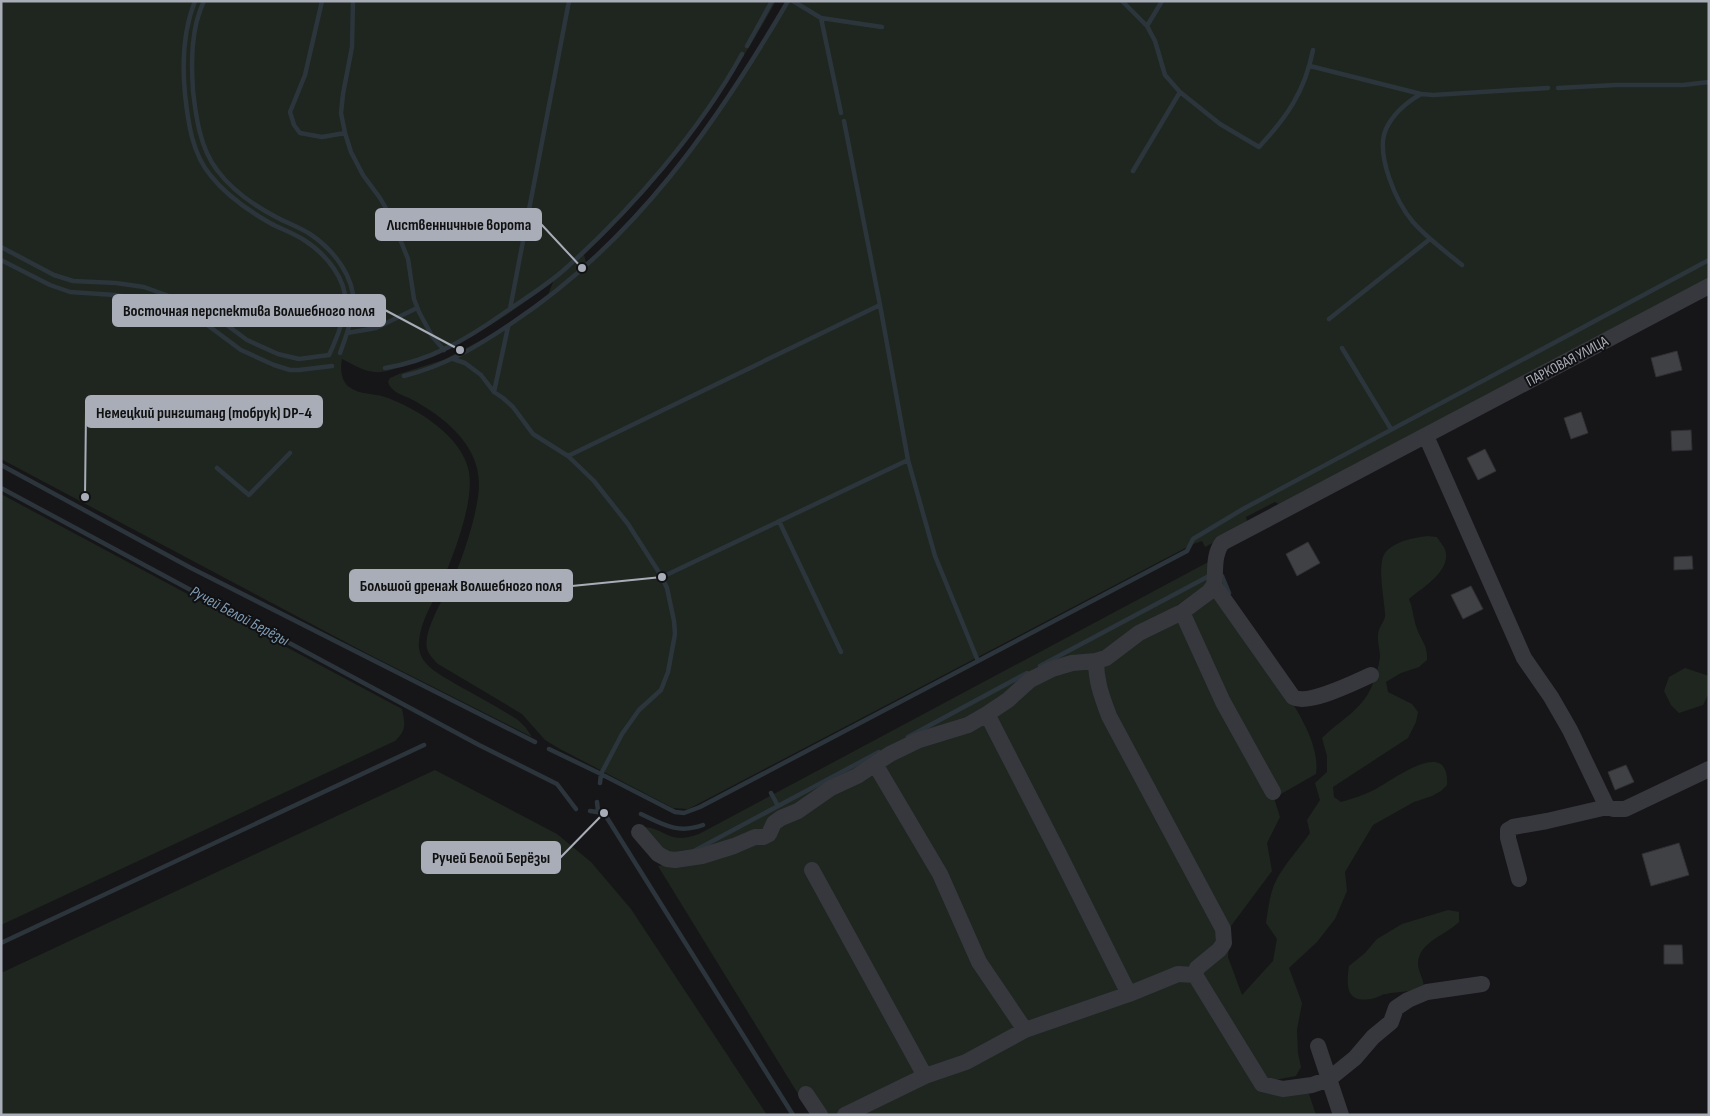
<svg xmlns="http://www.w3.org/2000/svg" width="1710" height="1116" font-family="'Sofia Sans Condensed',sans-serif">
	<style>
		.green { fill: #1e261f }
		.lines { fill: none; stroke-linecap: round; stroke-linejoin: round }
		.stream { stroke: #2c353c; stroke-width: 4.5 }
		.building { fill: #404145; stroke: #303034 }
		.minor { stroke: #37383d; stroke-width: 16 }
		.labels { text-anchor: middle; stroke-width: 4; stroke-linejoin: round; paint-order: stroke }
		.street-label { font-size: 15px; fill: #a8adb8; stroke: #111113 }
		.water-label { font-size: 16px; font-style: italic; fill: #7f9bb3; stroke: #111113 }
		.leader { fill: none; stroke: #a8adb8; stroke-width: 2 }
		.callout-dot { fill: #a8adb8; stroke: #111113; stroke-width: 2 }
		.callout { fill: #a8adb8; stroke: #a8adb8; stroke-width: 2 }
		.callout-label { font-size: 16px; text-anchor: middle; font-weight: bold; fill: #111 }
	</style>
	<rect width="100%" height="100%" fill="#161618"/>
	<!-- green -->
	<path class="green" d="M 1,1 L 776,1 C 723,96 663,181 584,255 L 586,262 C 603,249 618,232 633,216 C 693,152 742,78 786,1 L 1709,1 L 1709,281 L 1280,505 L 1275,502 L 1246,517 L 1247,521 L 1245,526 L 1205,547 L 1202,541 L 1193,544 L 696,805 L 688,809 L 673,808 L 560,749 L 545,740 L 522,714 L 438,664 C 434,660 429,655 427,649 C 423,630 445,596 453,579 C 464,556 479,508 479,484 C 479,444 443,416 411,399 C 402,395 391,392 388,382 L 390,378 L 399,374 L 443,360 L 493,334 L 548,295 L 553,282 C 506,316 460,349 404,366 C 395,369 384,373 374,372 C 363,371 352,364 342,359 C 340,368 341,381 349,387 C 360,395 374,393 385,397 C 417,408 463,437 469,472 C 474,503 454,554 442,582 C 435,599 424,615 420,634 C 418,644 418,654 425,662 C 434,673 448,679 459,686 C 479,697 499,708 518,720 L 526,728 L 532,737 L 366,653 L 1,459 Z
		M 1,494 L 402,709 C 405,724 407,730 395,741 L 1,925 Z
		M 1427,536 L 1437,537 C 1440,542 1446,548 1446,554 C 1448,573 1422,588 1409,599 C 1413,608 1413,617 1416,626 C 1420,640 1428,644 1427,660 L 1419,667 L 1401,673 L 1386,682 L 1388,692 L 1412,704 L 1418,712 L 1416,722 L 1408,738 L 1333,787 L 1334,797 L 1341,802 C 1352,799 1364,795 1374,790 C 1392,781 1450,735 1447,785 L 1441,791 L 1432,796 L 1414,802 L 1373,825 L 1345,872 L 1347,891 L 1335,919 L 1317,942 L 1289,968 L 1302,1003 L 1297,1030 L 1298,1053 L 1301,1067 L 1296,1076 L 1275,1080 L 1277,1084 L 1293,1081 L 1309,1094 L 1316,1115 L 811,1115 L 658,866 L 674,863 L 777,825 L 1029,686 L 1074,666 L 1214,595 C 1228,615 1243,635 1257,654 C 1279,683 1322,736 1316,774 L 1274,798 L 1280,817 L 1267,843 L 1272,871 L 1231,926 L 1228,957 L 1242,995 L 1273,961 L 1277,939 L 1266,923 C 1268,911 1269,899 1273,888 C 1279,870 1299,849 1310,833 L 1307,820 L 1320,800 L 1315,783 L 1327,772 L 1327,756 L 1322,738 C 1339,721 1362,710 1372,686 C 1375,678 1379,666 1380,657 C 1380,648 1376,639 1379,630 C 1381,624 1386,620 1385,613 C 1384,598 1377,564 1385,553 C 1394,541 1414,538 1427,536 Z
		M 1212,560 L 1211,582 L 1104,655 L 1080,658 L 766,831 L 733,843 L 670,855 L 641,827 C 667,827 667,846 699,834 Z
		M 1685,668 L 1709,676 L 1708,695 L 1703,705 L 1679,713 L 1671,705 L 1664,691 L 1669,677 Z
		M 435,770 L 557,834 L 591,862 L 631,909 L 767,1115 L 1,1115 L 1,973 Z
		M 1448,910 L 1459,912 L 1459,922 C 1446,935 1419,942 1418,963 C 1418,971 1423,978 1424,986 C 1410,993 1400,991 1386,994 C 1382,994 1379,997 1375,998 C 1346,1005 1346,987 1349,966 L 1365,953 L 1377,939 L 1402,924 Z"/>
	<g class="lines">
		<!-- stream -->
		<path class="stream" d="M 204,1 C 191,28 191,61 193,91 C 196,117 200,148 217,170 C 231,189 255,206 276,217 C 287,223 299,227 310,234 C 334,250 357,279 353,309 C 351,324 345,339 340,353
			M 322,1 L 305,75 L 290,112 L 294,125 L 300,133 L 322,137 L 345,133
			M 353,1 L 352,47 L 343,94 L 341,113 L 345,133 L 351,152 L 363,175 L 380,198 L 392,219 L 408,259 L 414,299 L 419,312 L 432,336 L 444,350
			M 793,1 L 821,18 L 882,27
			M 1122,1 L 1147,26 L 1155,41 L 1165,75 L 1180,92 L 1220,124 L 1259,147 C 1287,117 1305,91 1313,50
			M 821,18 L 841,113
			M 1147,26 L 1162,1
			M 747,46 L 772,1
			M 1310,66 L 1421,94 L 1433,95 L 1548,88
			M 1558,88 L 1615,85 L 1683,85 L 1709,82
			M 1421,94 C 1407,102 1393,114 1386,129 C 1375,154 1396,202 1413,222 C 1427,238 1445,251 1462,265
			M 1133,171 L 1180,92
			M 1,247 L 54,275 L 73,281 L 116,283 L 144,287 L 194,305 L 212,314 L 247,340 L 278,354 L 299,359 L 329,355 C 336,340 343,324 345,308 C 349,281 326,254 304,240 C 293,233 281,229 270,223 C 249,211 227,196 211,176 C 192,154 188,122 185,94 C 182,63 183,31 195,1
			M 1,260 L 50,285 L 70,292 L 115,295 L 141,299 L 189,316 L 206,324 L 241,350 L 274,365 L 290,370 L 299,370 L 332,366
			M 510,309 L 569,1
			M 1329,319 L 1430,239
			M 347,333 L 376,328 L 417,308
			M 1342,348 L 1391,429
			M 453,359 L 465,363 L 481,375 L 494,392 L 503,398 L 513,407 L 533,434 L 568,456 L 594,481 L 628,524 L 662,577 L 667,588 L 674,621 L 675,634 L 668,672 L 661,690 L 639,710 L 622,734 L 601,774 L 600,783
			M 385,368 C 430,361 467,339 504,313 C 524,299 546,286 565,269 C 631,210 699,132 742,54
			M 404,376 C 445,366 478,346 512,323 C 634,242 715,126 788,1
			M 494,392 L 508,327
			M 568,456 L 880,305
			M 1,465 L 191,568 L 535,742
			M 217,468 L 249,495 L 290,453
			M 1,488 L 479,745 L 557,784 L 576,809
			M 779,521 L 841,652
			M 1222,576 L 1229,593
			M 662,577 L 908,460
			M 978,661 L 1187,551 L 1193,539 L 1243,509 L 1709,260
			M 1040,666 L 1209,576
			M 908,737 L 1027,673
			M 549,749 L 601,774 L 675,812 L 684,813 L 700,807 L 978,661 L 935,556 L 908,460 L 880,305 L 844,121
			M 771,793 L 778,806
			M 597,802 L 598,811
			M 590,811 L 604,813 L 793,1115
			M 641,814 C 664,825 678,834 703,825
			M 694,851 L 879,752
			M 1,943 L 424,745"/>
	</g>
	<!-- building -->
	<path class="building" d="M 1677,351 L 1682,370 L 1656,377 L 1651,358 Z
		M 1581,412 L 1588,433 L 1571,439 L 1564,418 Z
		M 1691,430 L 1692,450 L 1672,451 L 1671,431 Z
		M 1485,449 L 1496,471 L 1478,480 L 1467,458 Z
		M 1308,542 L 1320,563 L 1297,576 L 1286,554 Z
		M 1692,556 L 1693,569 L 1674,570 L 1674,557 Z
		M 1471,586 L 1483,609 L 1463,619 L 1451,595 Z
		M 1626,765 L 1634,782 L 1615,790 L 1608,772 Z
		M 1679,843 L 1689,875 L 1651,886 L 1642,854 Z
		M 1664,945 L 1682,945 L 1683,964 L 1664,964 Z"/>
	<g class="lines">
		<!-- minor -->
		<path class="minor" d="M 1426,436 L 1524,658 L 1551,697 L 1570,730 L 1607,807
			M 1214,585 L 1209,592 L 1182,612 L 1139,633 L 1106,658 L 1096,661 C 1096,682 1102,697 1109,716 L 1223,929 L 1224,943 L 1219,950 L 1197,968 L 1195,975 L 1262,1084 L 1283,1089 L 1312,1085 L 1329,1079 L 1355,1058 L 1373,1037 L 1391,1022 L 1396,1008 L 1408,1000 L 1427,992 L 1482,984
			M 1214,585 C 1216,572 1213,555 1222,543 L 1709,286
			M 1214,585 L 1293,697 C 1308,706 1355,682 1371,675
			M 1182,612 L 1223,702 L 1273,792
			M 987,714 L 1059,854 L 1129,994
			M 875,764 L 940,874 L 979,962 L 1025,1030
			M 639,832 L 658,854 L 667,859 L 675,860 L 702,856 L 734,846 L 755,837 L 763,837 L 769,834 L 774,823 L 781,818 L 798,811 L 831,788 L 857,776 L 890,754 L 919,740 L 968,725 L 987,714 L 1008,700 L 1030,680 L 1052,669 L 1072,663 L 1096,661
			M 812,870 L 925,1076
			M 1519,879 L 1508,838 L 1508,830 L 1513,827 L 1547,821 L 1607,807 L 1614,809 L 1625,809 L 1709,769
			M 1318,1046 L 1341,1115
			M 806,1094 L 820,1115
			M 845,1115 L 925,1076 L 966,1062 L 1025,1030 L 1129,994 L 1178,974 L 1195,975"/>
	</g>
	<g class="labels">
		<!-- street labels -->
		<g class="street-label">
			<text transform="translate(1567 361) rotate(-28)" y="5">ПАРКОВАЯ УЛИЦА</text>
		</g>
		<!-- water labels -->
		<g class="water-label">
			<text transform="translate(240 615) rotate(28)" y="6">Ручей Белой Берёзы</text>
		</g>
	</g>
	<!-- callouts -->
	<path class="leader" d="M582 268L541 224M460 350L385 310M85 497L86 412M662 577L572 586M604 813L560 858"/>
	<g class="callout-dot">
		<circle cx="582" cy="268" r="5"/>
		<circle cx="460" cy="350" r="5"/>
		<circle cx="85" cy="497" r="5"/>
		<circle cx="662" cy="577" r="5"/>
		<circle cx="604" cy="813" r="5"/>
	</g>
	<g class="callout">
		<rect x="376" y="209" width="165" height="31" rx="5"/>
		<rect x="113" y="295" width="272" height="31" rx="5"/>
		<rect x="86" y="396" width="236" height="31" rx="5"/>
		<rect x="350" y="570" width="222" height="31" rx="5"/>
		<rect x="422" y="842" width="138" height="31" rx="5"/>
	</g>
	<g class="callout-label">
		<text x="459" y="230">Лиственничные ворота</text>
		<text x="249" y="316">Восточная перспектива Волшебного поля</text>
		<text x="204" y="418">Немецкий рингштанд (тобрук) DP-4</text>
		<text x="461" y="591">Большой дренаж Волшебного поля</text>
		<text x="491" y="863">Ручей Белой Берёзы</text>
	</g>
	<!-- border -->
	<rect width="1710" height="1116" fill="none" stroke="#a8adb8" stroke-width="5"/>
</svg>
